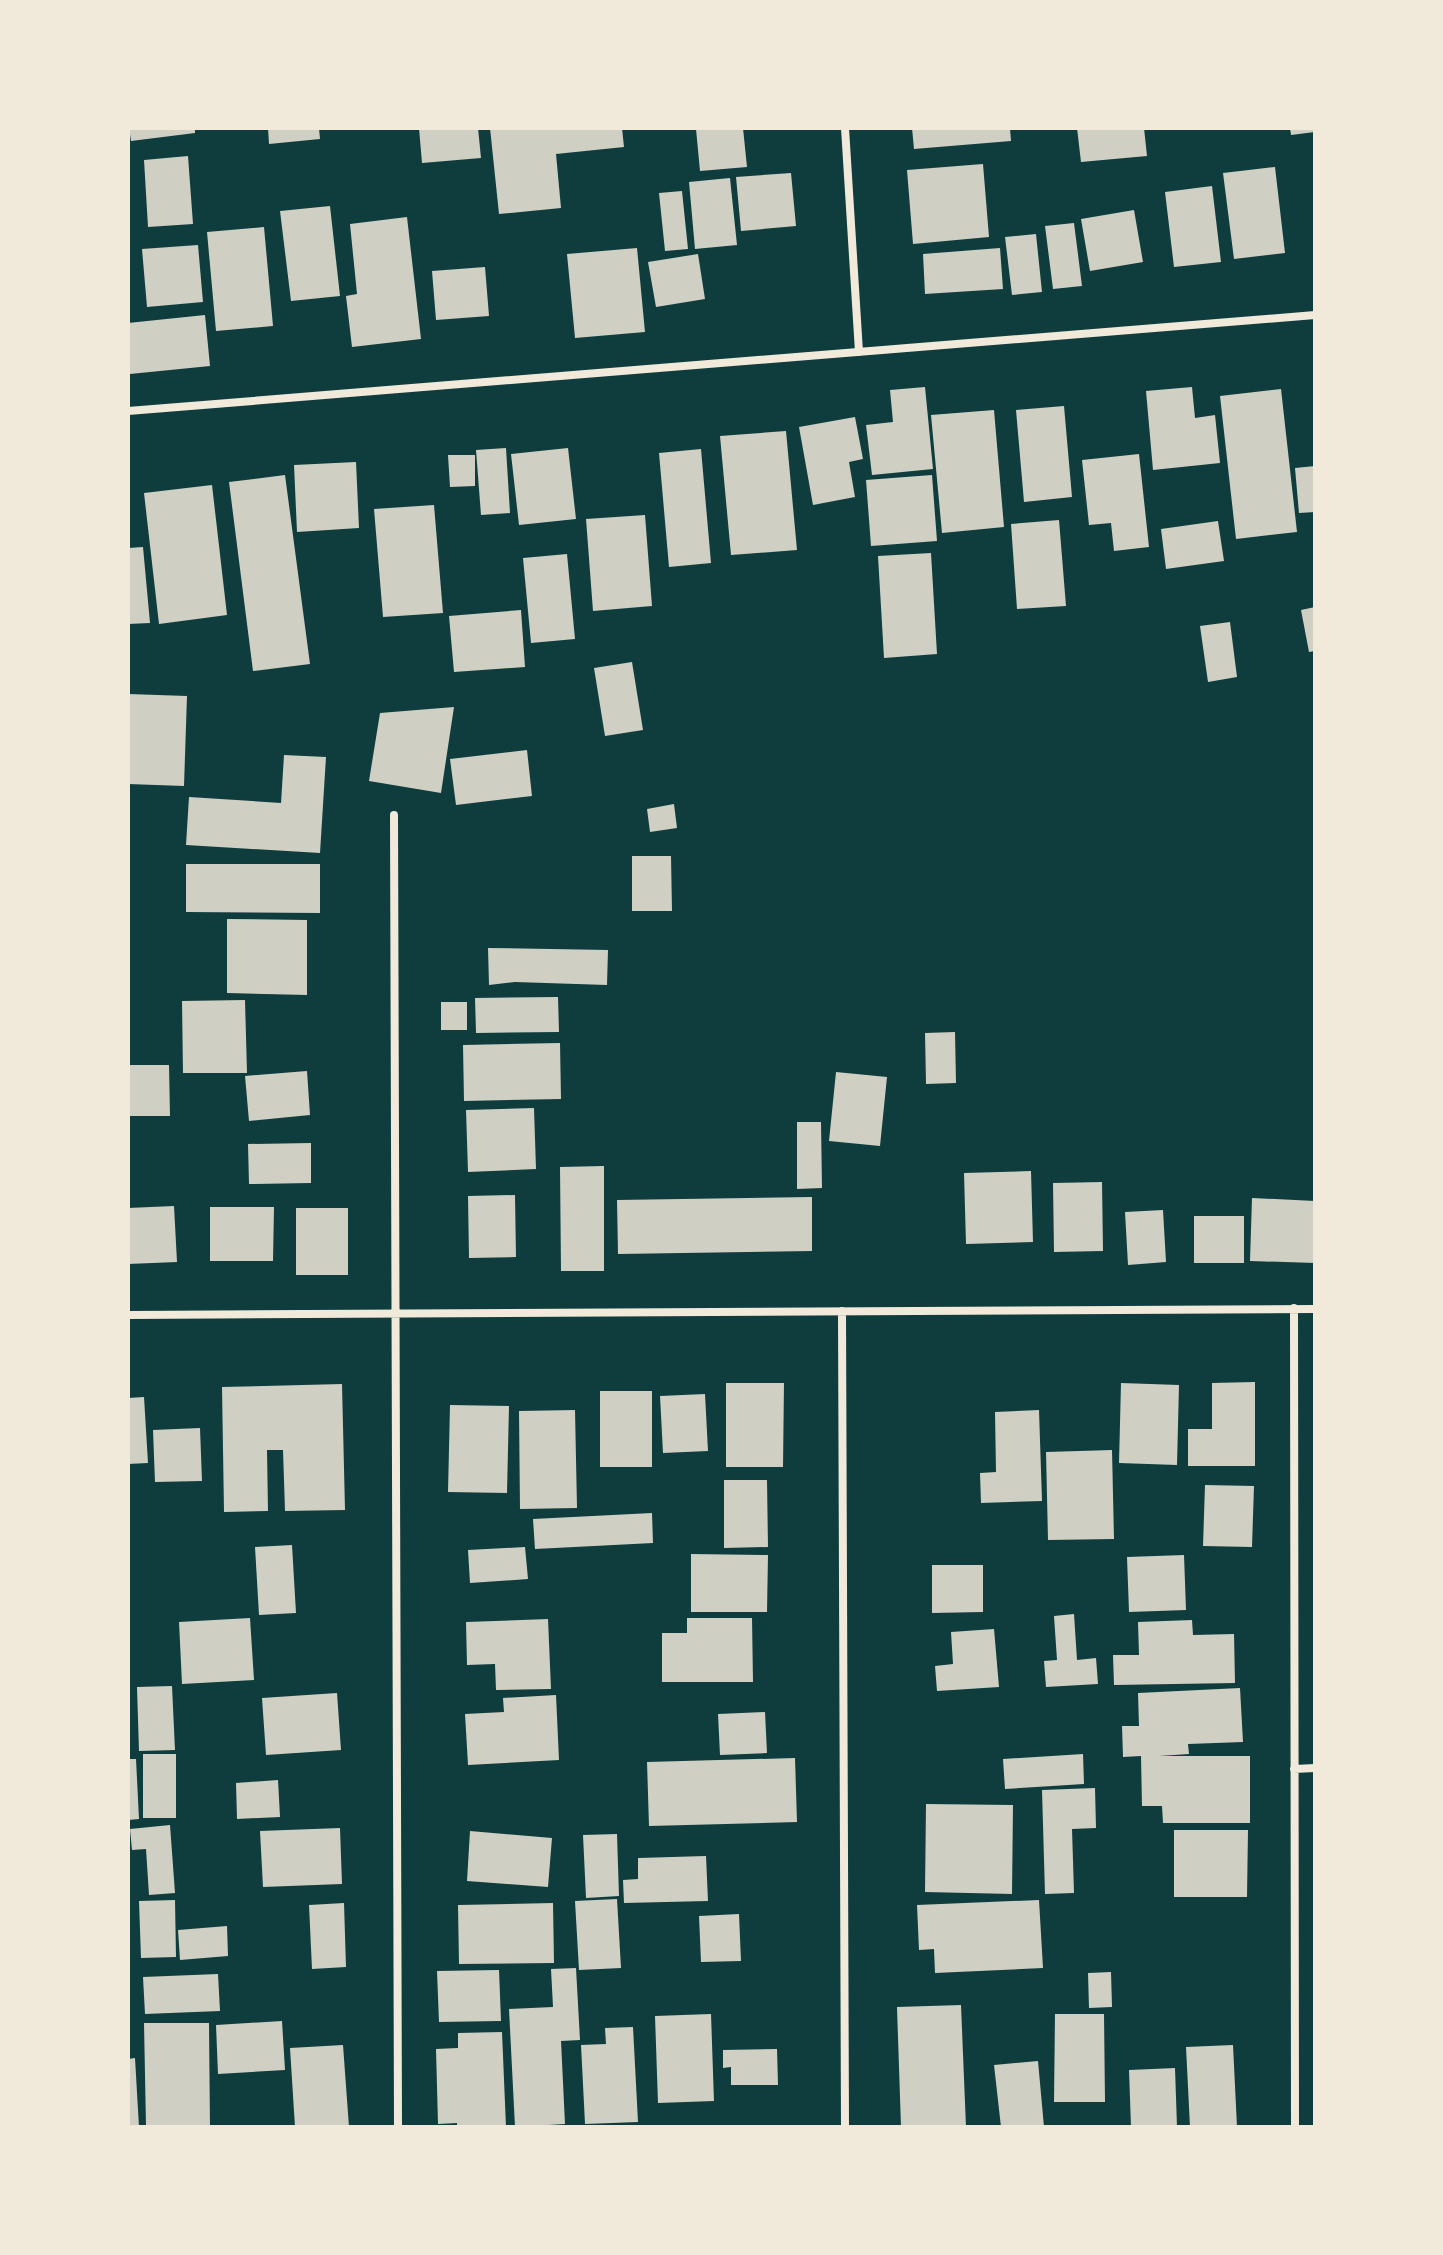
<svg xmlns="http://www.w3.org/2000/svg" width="1443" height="2255" font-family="Commissioner,sans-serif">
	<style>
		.building { fill: #cfcfc3 }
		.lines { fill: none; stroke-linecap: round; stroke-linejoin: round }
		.minor { stroke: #f1e9da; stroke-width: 8 }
	</style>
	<rect width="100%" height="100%" fill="#0f3d3e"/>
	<!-- building -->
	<path class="building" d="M 129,128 L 195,128 L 195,133 L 131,141 Z
		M 268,128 L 319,128 L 320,139 L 269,144 Z
		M 419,128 L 478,128 L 481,158 L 422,163 Z
		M 490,128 L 622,128 L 624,147 L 556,154 L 561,208 L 499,214 Z
		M 743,128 L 747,167 L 700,171 L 696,129 Z
		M 912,128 L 1010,128 L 1011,141 L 914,149 Z
		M 1077,128 L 1144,128 L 1147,156 L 1081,162 Z
		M 1290,128 L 1315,128 L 1315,132 L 1291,135 Z
		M 188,156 L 193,224 L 148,227 L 144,160 Z
		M 983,164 L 989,237 L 913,244 L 907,170 Z
		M 1275,167 L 1285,253 L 1234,259 L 1223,173 Z
		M 791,173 L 796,226 L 741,231 L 736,177 Z
		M 730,178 L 737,245 L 695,249 L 689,182 Z
		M 1212,186 L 1221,262 L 1174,267 L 1165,192 Z
		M 682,191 L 688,249 L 665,251 L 659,193 Z
		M 330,206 L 340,296 L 291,301 L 280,211 Z
		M 1134,210 L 1143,262 L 1090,271 L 1081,219 Z
		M 407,217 L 421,339 L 352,347 L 346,296 L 357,294 L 350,224 Z
		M 1074,223 L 1082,286 L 1053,289 L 1045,226 Z
		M 264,227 L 273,326 L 216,331 L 207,232 Z
		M 1036,234 L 1042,292 L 1012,295 L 1005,237 Z
		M 198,245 L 203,302 L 147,307 L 142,249 Z
		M 637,248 L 645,332 L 575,338 L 567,254 Z
		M 1000,248 L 1003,289 L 925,294 L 923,254 Z
		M 698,254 L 705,299 L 656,307 L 648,262 Z
		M 485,267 L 489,316 L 436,320 L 432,271 Z
		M 205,315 L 210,366 L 130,374 L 128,323 Z
		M 925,387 L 933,469 L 872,475 L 866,425 L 893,422 L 890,390 Z
		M 1192,387 L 1195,418 L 1215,415 L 1220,463 L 1153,470 L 1146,391 Z
		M 1281,389 L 1297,532 L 1236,539 L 1220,396 Z
		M 1064,406 L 1072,497 L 1024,502 L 1016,410 Z
		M 994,410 L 1004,527 L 942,533 L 931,415 Z
		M 855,417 L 863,459 L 849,462 L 855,497 L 813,505 L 799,427 Z
		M 786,431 L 797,550 L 731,555 L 720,436 Z
		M 506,448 L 510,513 L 481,515 L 476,450 Z
		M 568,448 L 576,519 L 519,525 L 511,454 Z
		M 701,449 L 711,563 L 669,567 L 659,453 Z
		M 1139,454 L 1149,547 L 1114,551 L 1111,523 L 1089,525 L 1082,460 Z
		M 448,455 L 475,455 L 475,486 L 450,487 Z
		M 356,462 L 359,528 L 297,532 L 294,465 Z
		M 1315,466 L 1315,512 L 1299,513 L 1295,468 Z
		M 285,475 L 310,664 L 253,671 L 229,482 Z
		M 932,475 L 937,541 L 871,546 L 866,480 Z
		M 212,485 L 227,615 L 159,624 L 144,493 Z
		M 434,505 L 443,613 L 383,617 L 374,509 Z
		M 645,515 L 652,606 L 593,611 L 586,519 Z
		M 1059,520 L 1066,606 L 1017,609 L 1011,524 Z
		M 1218,521 L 1224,561 L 1166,569 L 1161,529 Z
		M 143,547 L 150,623 L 128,624 L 128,548 Z
		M 931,553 L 937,654 L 884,658 L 878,556 Z
		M 567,554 L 575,639 L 531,643 L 523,558 Z
		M 1315,607 L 1315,651 L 1309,652 L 1301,610 Z
		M 521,610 L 525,667 L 454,672 L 449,616 Z
		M 1230,622 L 1237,677 L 1208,682 L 1200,626 Z
		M 632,662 L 643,730 L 605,736 L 594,668 Z
		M 128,694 L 187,696 L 184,786 L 128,784 Z
		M 454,707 L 441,793 L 369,781 L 380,713 Z
		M 527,750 L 532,796 L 456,805 L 450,759 Z
		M 284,755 L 326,757 L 320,853 L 186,845 L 189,797 L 281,803 Z
		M 674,804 L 677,828 L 650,832 L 647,809 Z
		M 632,856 L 671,856 L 672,911 L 632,911 Z
		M 186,864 L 320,864 L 320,913 L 186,912 Z
		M 227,919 L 307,920 L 307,995 L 227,993 Z
		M 488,948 L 608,950 L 607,985 L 515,982 L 489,985 Z
		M 558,997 L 559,1032 L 476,1033 L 475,998 Z
		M 245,1000 L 247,1073 L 183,1073 L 182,1001 Z
		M 441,1002 L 467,1002 L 467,1030 L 441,1030 Z
		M 955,1032 L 956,1083 L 926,1084 L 925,1033 Z
		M 560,1043 L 561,1099 L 464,1101 L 463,1045 Z
		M 128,1065 L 169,1065 L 170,1116 L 128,1116 Z
		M 307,1071 L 310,1115 L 249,1121 L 245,1076 Z
		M 836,1072 L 887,1077 L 880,1146 L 829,1141 Z
		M 534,1108 L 536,1169 L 468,1172 L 466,1110 Z
		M 797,1122 L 821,1122 L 822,1188 L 797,1189 Z
		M 311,1143 L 311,1183 L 249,1184 L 248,1144 Z
		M 604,1166 L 604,1271 L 561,1271 L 560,1167 Z
		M 1031,1171 L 1033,1242 L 966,1244 L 964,1173 Z
		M 1102,1182 L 1103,1251 L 1054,1252 L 1053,1183 Z
		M 515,1195 L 516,1257 L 469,1258 L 468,1196 Z
		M 812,1197 L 812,1251 L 618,1254 L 617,1200 Z
		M 1252,1198 L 1315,1201 L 1315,1263 L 1250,1261 Z
		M 174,1206 L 177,1262 L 128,1264 L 128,1208 Z
		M 210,1207 L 274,1207 L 273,1261 L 210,1261 Z
		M 296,1208 L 348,1208 L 348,1275 L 296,1275 Z
		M 1163,1210 L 1166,1262 L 1128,1265 L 1125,1212 Z
		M 1194,1216 L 1244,1216 L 1244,1263 L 1194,1263 Z
		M 1255,1382 L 1255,1466 L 1188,1466 L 1188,1429 L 1212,1429 L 1212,1383 Z
		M 726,1383 L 784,1383 L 783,1467 L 726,1467 Z
		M 1121,1383 L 1179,1385 L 1177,1465 L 1119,1463 Z
		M 342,1384 L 345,1510 L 285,1511 L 283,1450 L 267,1450 L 268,1511 L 224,1512 L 222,1387 Z
		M 600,1391 L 652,1391 L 652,1467 L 600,1467 Z
		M 705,1394 L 708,1451 L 663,1453 L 660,1396 Z
		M 144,1397 L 148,1463 L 128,1464 L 128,1398 Z
		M 450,1405 L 509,1406 L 507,1493 L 448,1492 Z
		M 575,1410 L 577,1508 L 520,1509 L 519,1411 Z
		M 1039,1410 L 1042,1501 L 981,1503 L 980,1473 L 996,1472 L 995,1412 Z
		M 200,1428 L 202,1481 L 155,1482 L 153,1430 Z
		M 1112,1450 L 1114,1539 L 1048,1540 L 1046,1452 Z
		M 724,1480 L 767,1480 L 768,1547 L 724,1548 Z
		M 1205,1485 L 1254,1486 L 1252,1547 L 1203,1546 Z
		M 652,1513 L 653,1543 L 535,1549 L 533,1519 Z
		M 292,1545 L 296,1613 L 259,1615 L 255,1547 Z
		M 525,1547 L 528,1579 L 470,1583 L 468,1550 Z
		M 691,1554 L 768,1555 L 767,1612 L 691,1612 Z
		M 1184,1555 L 1186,1610 L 1129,1612 L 1127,1557 Z
		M 932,1565 L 983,1565 L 983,1612 L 932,1613 Z
		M 1074,1614 L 1077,1660 L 1096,1658 L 1098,1684 L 1046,1687 L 1044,1661 L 1057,1660 L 1054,1616 Z
		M 250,1618 L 254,1680 L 182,1684 L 179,1622 Z
		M 687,1618 L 752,1618 L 753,1682 L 662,1682 L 662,1633 L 687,1633 Z
		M 548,1619 L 551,1689 L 496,1690 L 495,1664 L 467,1665 L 466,1622 Z
		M 1192,1620 L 1193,1635 L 1234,1634 L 1235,1683 L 1114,1685 L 1113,1655 L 1139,1655 L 1138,1622 Z
		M 994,1629 L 999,1687 L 937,1691 L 935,1666 L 953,1664 L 951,1632 Z
		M 172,1686 L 175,1750 L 139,1751 L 137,1687 Z
		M 1240,1688 L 1243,1742 L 1188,1744 L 1189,1754 L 1159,1756 L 1250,1756 L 1250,1823 L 1163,1823 L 1162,1806 L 1142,1806 L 1141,1756 L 1123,1757 L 1122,1726 L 1139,1726 L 1138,1693 Z
		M 337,1693 L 341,1750 L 266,1755 L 262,1698 Z
		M 556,1695 L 559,1760 L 468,1765 L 465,1714 L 504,1712 L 503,1698 Z
		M 765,1712 L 767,1753 L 720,1755 L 718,1714 Z
		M 143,1754 L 176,1754 L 176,1818 L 143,1818 Z
		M 1083,1754 L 1084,1784 L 1005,1789 L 1003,1759 Z
		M 795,1758 L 797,1822 L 649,1826 L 647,1762 Z
		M 128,1759 L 136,1759 L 139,1819 L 128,1820 Z
		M 278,1780 L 280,1817 L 237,1819 L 236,1783 Z
		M 1095,1788 L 1096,1828 L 1072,1829 L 1074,1893 L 1045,1894 L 1042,1790 Z
		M 926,1804 L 1013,1805 L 1012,1894 L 925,1892 Z
		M 170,1825 L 175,1893 L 149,1895 L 146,1849 L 132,1850 L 130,1829 Z
		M 340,1828 L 342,1884 L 263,1887 L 260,1831 Z
		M 1174,1830 L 1248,1830 L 1247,1897 L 1174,1897 Z
		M 470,1831 L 552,1838 L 548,1887 L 467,1881 Z
		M 617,1834 L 619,1896 L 586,1898 L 583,1835 Z
		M 706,1856 L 708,1901 L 624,1903 L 623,1880 L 638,1879 L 638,1858 Z
		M 617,1899 L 621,1968 L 579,1970 L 575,1901 Z
		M 175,1900 L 176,1957 L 141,1958 L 139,1901 Z
		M 1039,1900 L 1043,1968 L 935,1973 L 934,1949 L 919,1950 L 917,1905 Z
		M 344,1903 L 346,1967 L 312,1969 L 309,1905 Z
		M 553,1903 L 554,1963 L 459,1964 L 458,1905 Z
		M 739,1914 L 741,1961 L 701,1962 L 699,1916 Z
		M 227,1926 L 228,1956 L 180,1960 L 178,1930 Z
		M 576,1968 L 580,2040 L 561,2041 L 565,2124 L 515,2127 L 509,2009 L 553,2007 L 551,1969 Z
		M 499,1970 L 501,2021 L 439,2022 L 437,1971 Z
		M 1111,1972 L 1112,2007 L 1089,2008 L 1088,1973 Z
		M 218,1974 L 220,2011 L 145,2014 L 143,1977 Z
		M 961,2005 L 966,2127 L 901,2127 L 897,2007 Z
		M 711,2014 L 714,2101 L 658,2103 L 655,2016 Z
		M 1055,2014 L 1104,2014 L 1105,2102 L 1054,2102 Z
		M 282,2021 L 285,2070 L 218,2074 L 216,2025 Z
		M 144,2023 L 209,2023 L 210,2127 L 146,2127 Z
		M 633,2027 L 638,2122 L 585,2124 L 581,2045 L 606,2044 L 605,2028 Z
		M 502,2032 L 506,2127 L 457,2127 L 457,2123 L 438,2124 L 436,2049 L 458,2048 L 458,2033 Z
		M 343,2045 L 349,2127 L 295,2127 L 290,2048 Z
		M 1233,2045 L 1237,2127 L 1190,2127 L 1186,2047 Z
		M 777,2049 L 778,2085 L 731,2085 L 731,2067 L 723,2068 L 723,2050 Z
		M 135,2058 L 139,2127 L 128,2127 L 128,2059 Z
		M 1038,2061 L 1044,2127 L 1001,2127 L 994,2065 Z
		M 1175,2068 L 1177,2127 L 1131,2127 L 1129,2070 Z"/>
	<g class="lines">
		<!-- minor -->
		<path class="minor" d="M 845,128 L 859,352
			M 128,411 L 1315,315
			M 394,815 L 398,2127
			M 1294,1308 L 1295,2127
			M 842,1311 L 845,2127
			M 128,1315 L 1315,1309
			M 1294,1769 L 1315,1768"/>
	</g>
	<!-- border -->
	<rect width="1443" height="2255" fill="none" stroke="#f1e9da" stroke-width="260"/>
</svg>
